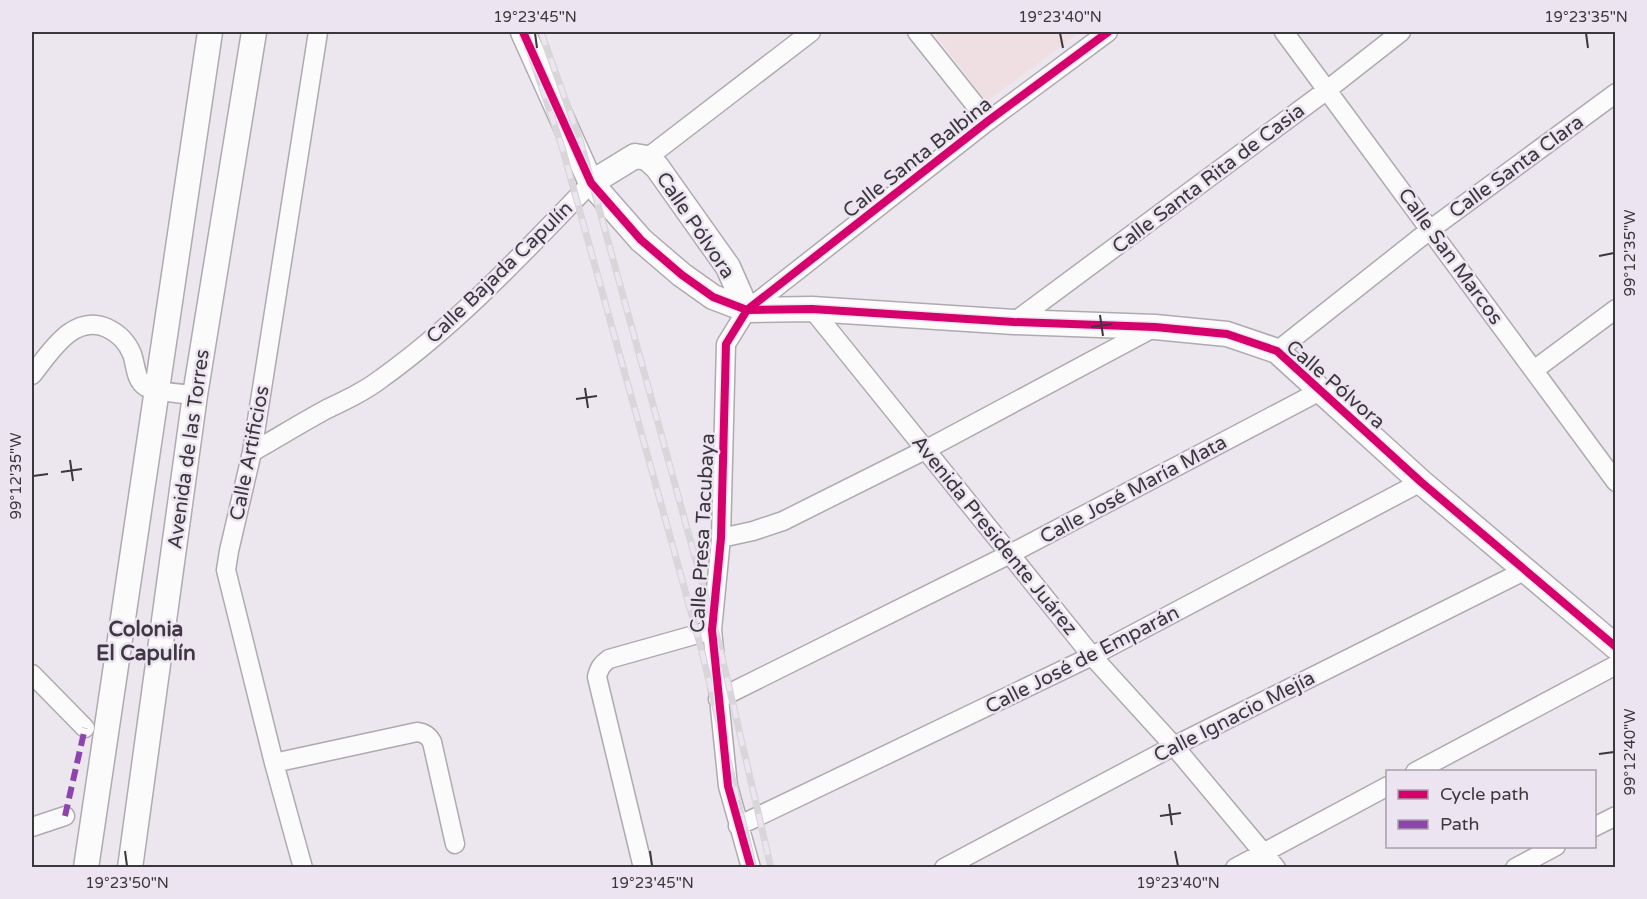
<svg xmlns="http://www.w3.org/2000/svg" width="1647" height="899" font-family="'Varela Round',sans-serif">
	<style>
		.education { fill: #efdee2 }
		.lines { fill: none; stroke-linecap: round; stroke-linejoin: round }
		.street-casing { stroke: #aeaab0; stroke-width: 21 }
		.secondary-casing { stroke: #aeaab0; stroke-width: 27 }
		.street { stroke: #fcfbfc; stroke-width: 18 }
		.secondary { stroke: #fcfbfc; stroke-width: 24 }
		.rail-casing { stroke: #d8d6d8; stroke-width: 7 }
		.rail { stroke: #ede4f1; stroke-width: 4.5; stroke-dasharray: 14; stroke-linecap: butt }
		.quiet { stroke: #8e44ad; stroke-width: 6; stroke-dasharray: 12 6; stroke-linecap: butt }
		.cycleway-casing { stroke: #ede4f1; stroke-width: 11 }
		.cycleway { stroke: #d6006c; stroke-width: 8 }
		.ticks { fill: none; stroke: #3b383d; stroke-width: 2 }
		.labels { text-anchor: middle; stroke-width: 5; stroke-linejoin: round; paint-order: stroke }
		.street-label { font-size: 20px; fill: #3b383d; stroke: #ede4f1 }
		.neighbourhood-label { font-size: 21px; font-weight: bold; fill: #403944; stroke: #ede4f1 }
		.neatline { fill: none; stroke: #3b383d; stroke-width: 2 }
		.ticks-label { font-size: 15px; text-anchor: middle; fill: #3b383d }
	</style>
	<rect width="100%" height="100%" fill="#ece7ee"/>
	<!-- education -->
	<path class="education" d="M 934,32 L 1080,32 L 986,102 Z"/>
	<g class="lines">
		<!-- street casing -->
		<g class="street-casing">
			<path id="street" d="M 917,32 L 988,121
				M 1284,32 L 1616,482
				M 647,158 L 811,32
				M 812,309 L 1092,656 L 1174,746 L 1276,868
				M 1014,322 L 1327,90 L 1401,32
				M 1277,351 L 1431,229 L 1616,93
				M 1534,370 L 1616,309
				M 32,375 C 50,353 73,313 107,328 C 118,333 127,342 132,354 C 136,365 135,380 146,387 C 155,392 184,394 195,395
				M 252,452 C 277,438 301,423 327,409 C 346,400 365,391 382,378 C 460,322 525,251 591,183
				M 721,538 L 753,531 L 783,521 L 927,449 L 1155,327
				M 32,674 L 85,728
				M 718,699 L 1010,554 L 1322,390
				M 274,763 L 417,732 C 424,733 428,735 432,742 L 455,844
				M 1415,772 L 1616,665
				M 738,826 L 1092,656 L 1421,482
				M 32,827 L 65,816
				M 1594,827 L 1616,816
				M 303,868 L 274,763 L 226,570 L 229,551 L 252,452 L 318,32
				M 643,868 L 597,677 C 599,668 602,664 609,659 L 712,630
				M 751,868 L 728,786 L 712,630 L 721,538 L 726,344 L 747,310 L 988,121 L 1108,32
				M 944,868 L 1174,746 L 1526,570
				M 1235,868 L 1388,786
				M 1515,868 L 1556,846"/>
		</g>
		<!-- secondary casing -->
		<g class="secondary-casing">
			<path id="secondary" d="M 523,32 L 591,183 L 641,240 L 682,275 L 713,297 L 747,310 L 812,309 L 1014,322 L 1155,327 L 1227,334 L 1277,351 L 1421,482 L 1616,647
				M 591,183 L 635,156 L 647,158 L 657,167 L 728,267 L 747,310
				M 86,868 L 210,32
				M 130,868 L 195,395 L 254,32"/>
		</g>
		<!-- street -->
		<use href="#street" class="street"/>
		<!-- secondary -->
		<use href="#secondary" class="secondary"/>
		<!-- rail casing -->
		<g class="rail-casing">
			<path id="rail" d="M 523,32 L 562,147 L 701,648 L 754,868
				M 541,32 L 581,143 L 720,648 L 771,868"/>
		</g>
		<!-- rail -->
		<use href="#rail" class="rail"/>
		<!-- quiet -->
		<path class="quiet" d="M 65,816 L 85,728"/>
		<!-- cycleway casing -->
		<g class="cycleway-casing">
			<path id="cycleway" d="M 523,32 L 591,183 L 641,240 L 682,275 L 713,297 L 747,310 L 812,309 L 1014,322 L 1155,327 L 1227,334 L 1277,351 L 1421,482 L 1616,647
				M 751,868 L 728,786 L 712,630 L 721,538 L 726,344 L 747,310 L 988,121 L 1108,32"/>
		</g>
		<!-- cycleway -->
		<use href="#cycleway" class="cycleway"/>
	</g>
	<!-- ticks -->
	<path class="ticks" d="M 535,33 L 537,48M 1060,33 L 1063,48M 1586,33 L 1588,48M 1599,256 L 1614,253M 1100,315 L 1103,336M 1091,327 L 1112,324M 585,388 L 588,408M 576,399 L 597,396M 70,460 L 73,481M 61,472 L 82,469M 33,476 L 48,474M 1599,754 L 1614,752M 1169,804 L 1172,825M 1160,816 L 1181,813M 125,851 L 127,866M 650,851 L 652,866M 1175,851 L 1178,866"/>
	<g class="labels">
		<!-- street labels -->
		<g class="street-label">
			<text transform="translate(917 157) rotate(-38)" y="7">Calle Santa Balbina</text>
			<text transform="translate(1516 166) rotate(-36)" y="7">Calle Santa Clara</text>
			<text transform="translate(1208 178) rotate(-37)" y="7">Calle Santa Rita de Casia</text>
			<text transform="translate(696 225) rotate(56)" y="7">Calle Pólvora</text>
			<text transform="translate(1451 256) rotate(54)" y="7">Calle San Marcos</text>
			<text transform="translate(499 272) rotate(-44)" y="7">Calle Bajada Capulín</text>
			<text transform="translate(1336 384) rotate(41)" y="7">Calle Pólvora</text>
			<text transform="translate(188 449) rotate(-82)" y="7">Avenida de las Torres</text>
			<text transform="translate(249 453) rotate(-79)" y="7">Calle Artificios</text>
			<text transform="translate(1133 489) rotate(-28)" y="7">Calle José María Mata</text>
			<text transform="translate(702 533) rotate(-87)" y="7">Calle Presa Tacubaya</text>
			<text transform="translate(995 535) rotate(51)" y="7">Avenida Presidente Juárez</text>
			<text transform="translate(1082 659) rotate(-27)" y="7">Calle José de Emparán</text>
			<text transform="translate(1234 716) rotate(-27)" y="7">Calle Ignacio Mejía</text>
		</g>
		<!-- neighbourhood labels -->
		<g class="neighbourhood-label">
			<text x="146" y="636">Colonia<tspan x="146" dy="24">El Capulín</tspan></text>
		</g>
	</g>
	<!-- border -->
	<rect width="1647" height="899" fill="none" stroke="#ede4f1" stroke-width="66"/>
	<!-- legend -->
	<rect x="1386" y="770" width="210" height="78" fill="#ede4f1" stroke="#a69fa9" stroke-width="1.5"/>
	<rect x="1398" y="790" width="30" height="9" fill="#d6006c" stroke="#a69fa9" stroke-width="1.5"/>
	<text x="1440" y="800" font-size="18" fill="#3b383d">Cycle path</text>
	<rect x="1398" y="820" width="30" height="9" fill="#8e44ad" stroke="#a69fa9" stroke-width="1.5"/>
	<text x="1440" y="830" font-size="18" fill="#3b383d">Path</text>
	<rect x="33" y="33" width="1581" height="833" class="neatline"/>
	<g class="ticks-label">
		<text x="535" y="22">19°23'45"N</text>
		<text x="1060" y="22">19°23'40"N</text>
		<text x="1586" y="22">19°23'35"N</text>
		<text transform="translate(1630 253) rotate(-90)" y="5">99°12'35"W</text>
		<text transform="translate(16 476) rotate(-90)" y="5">99°12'35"W</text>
		<text transform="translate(1630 752) rotate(-90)" y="5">99°12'40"W</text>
		<text x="127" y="888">19°23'50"N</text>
		<text x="652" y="888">19°23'45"N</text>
		<text x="1178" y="888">19°23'40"N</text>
	</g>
</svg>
